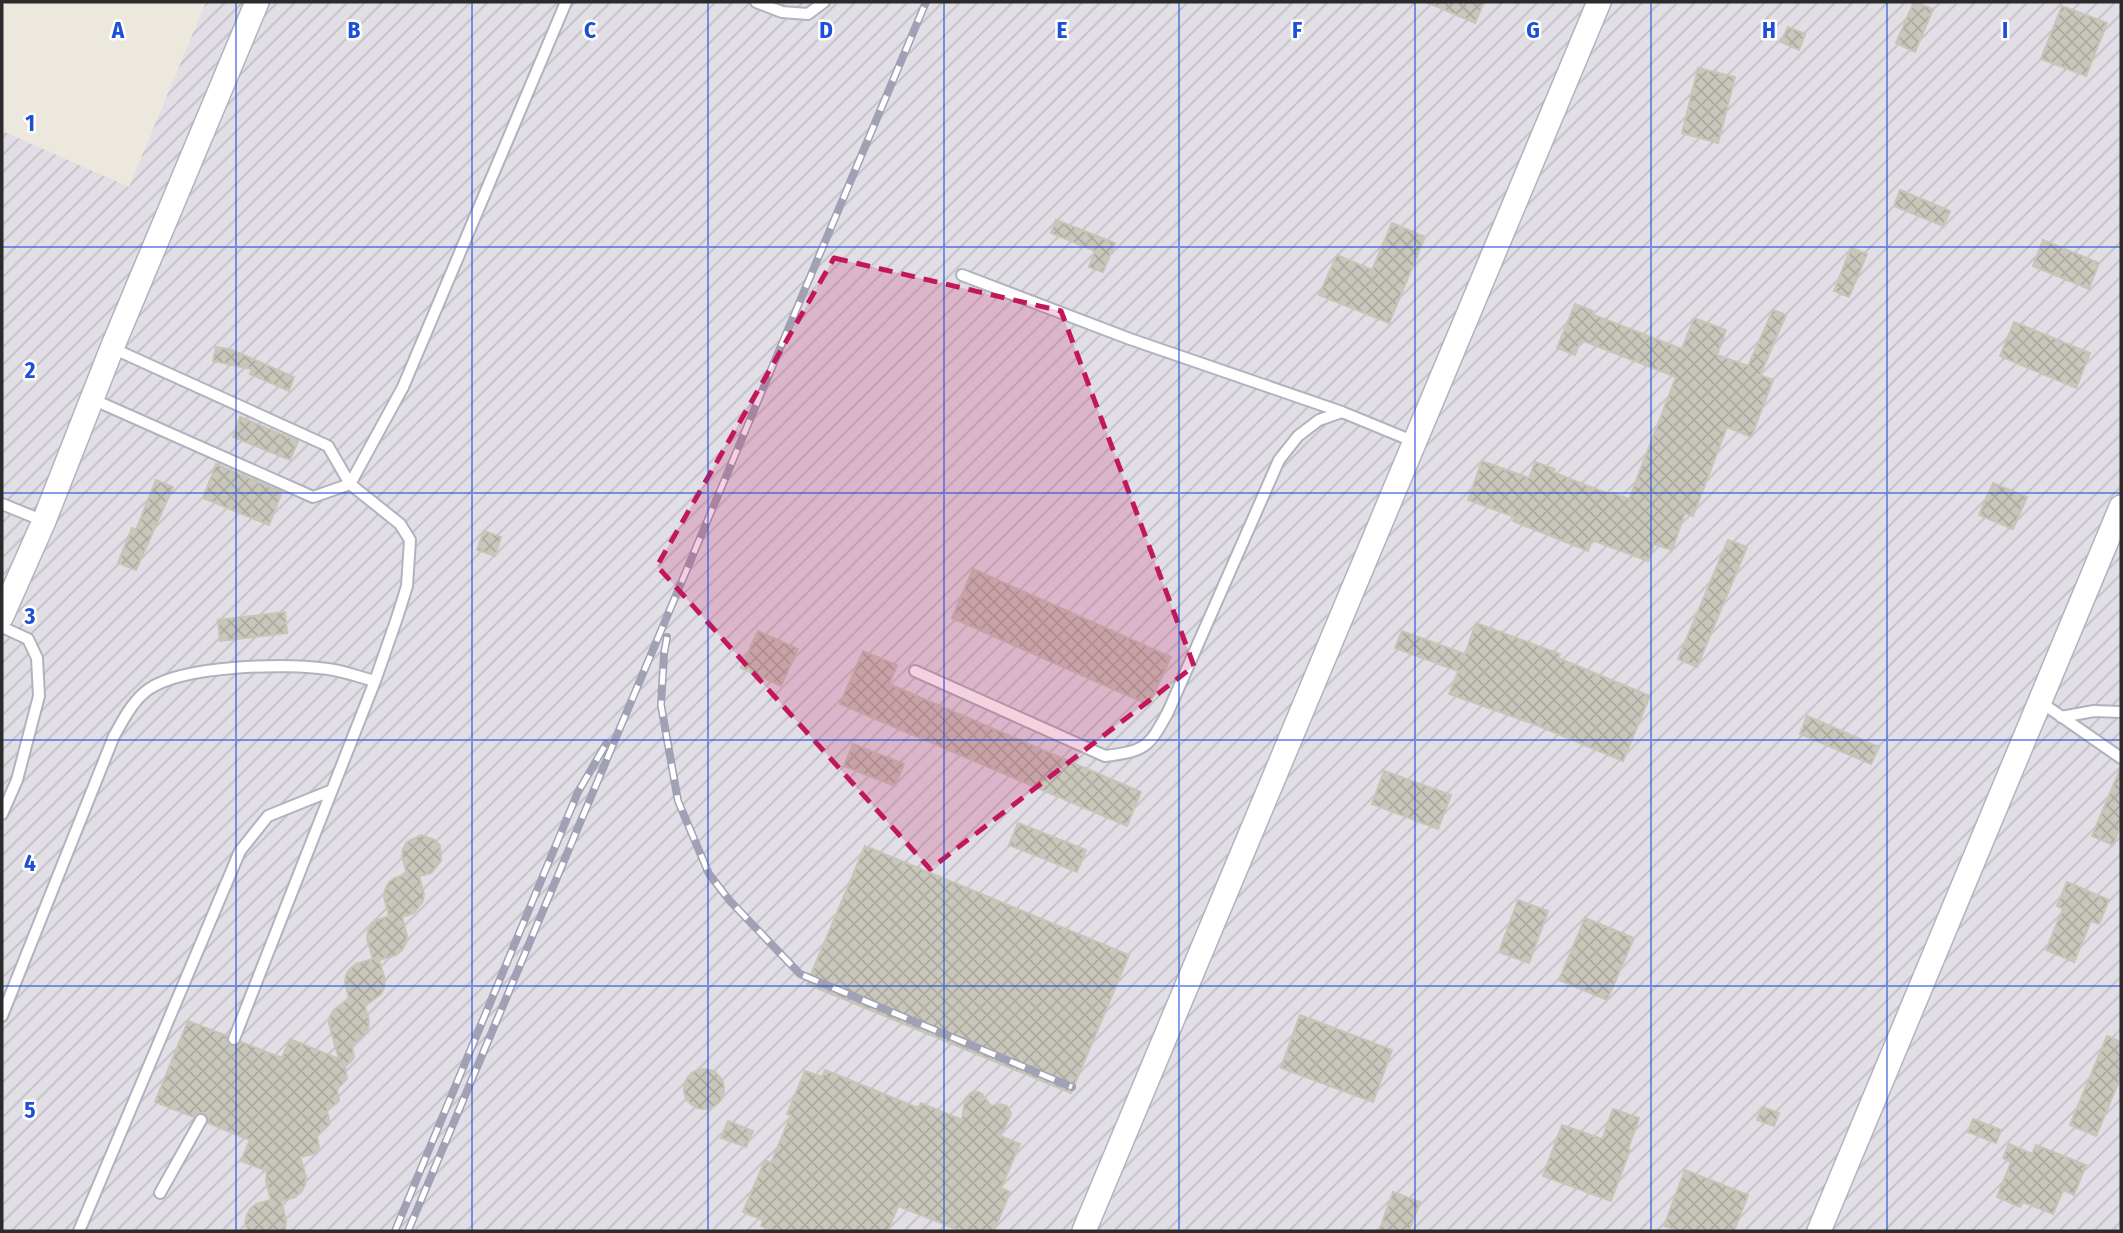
<svg xmlns="http://www.w3.org/2000/svg" width="2123" height="1233" font-family="'Fira Sans Condensed',sans-serif">
	<style>
		.industrial { fill: url(#industrial-furrows) }
		.building { fill: url(#building-cross-hatch); stroke: #c8c4b7; stroke-width: 2 }
		.lines { fill: none; stroke-linecap: round; stroke-linejoin: round }
		.service-casing { stroke: #b1b2bf; stroke-width: 14 }
		.minor-casing { stroke: #b1b2bf; stroke-width: 26 }
		.service { stroke: #fff; stroke-width: 10 }
		.minor { stroke: #fff; stroke-width: 23 }
		.rail-casing { stroke: #a1a1b5; stroke-width: 8 }
		.rail { stroke: #fff; stroke-width: 5; stroke-dasharray: 16; stroke-linecap: butt }
		.marked { fill: #c2185b; fill-opacity: 0.2; stroke: #c2185b; stroke-width: 5; stroke-dasharray: 14 9; stroke-linejoin: round }
		.grid { fill: none; stroke: #1d4ed8; stroke-width: 2; stroke-opacity: 0.55 }
		.grid-label { font-size: 23px; text-anchor: middle; font-weight: bold; fill: #1d4ed8; stroke: #fff; stroke-width: 5; stroke-linejoin: round; paint-order: stroke }
	</style>
	<defs>
		<pattern id="industrial-furrows" width="10" height="10" patternUnits="userSpaceOnUse" patternTransform="scale(1.75)"><rect width="10" height="10" fill="#e1dee6"/><path d="M-1 1l2-2M0 10L10 0M9 11l2-2" fill="none" stroke="#c1bfc5"/></pattern>
		<pattern id="building-cross-hatch" width="8" height="8" patternUnits="userSpaceOnUse" patternTransform="scale(1.75)"><rect width="8" height="8" fill="#c9c6bc"/><path d="M0 0l8 8M0 8l8-8" fill="none" stroke="#adaaa2"/></pattern>
	</defs>
	<rect width="100%" height="100%" fill="#ede8de"/>
	<!-- industrial -->
	<path class="industrial" d="M 206,2 L 2121,2 L 2121,1231 L 2,1231 L 2,131 L 129,187 Z"/>
	<!-- building -->
	<path class="building" d="M 1426,2 L 1484,2 L 1475,23 Z
		M 1914,2 L 1933,9 L 1915,52 L 1896,43 Z
		M 2062,6 L 2107,23 L 2086,76 L 2041,59 Z
		M 1788,27 L 1805,34 L 1799,50 L 1781,42 Z
		M 1698,68 L 1735,77 L 1718,143 L 1682,133 Z
		M 1900,190 L 1950,211 L 1943,226 L 1894,206 Z
		M 1056,220 L 1115,243 L 1103,272 L 1089,267 L 1095,251 L 1051,233 Z
		M 1392,223 L 1425,237 L 1389,323 L 1319,295 L 1337,255 L 1372,270 Z
		M 2043,240 L 2099,263 L 2089,289 L 2033,266 Z
		M 1851,248 L 1867,254 L 1849,297 L 1834,291 Z
		M 1575,304 L 1593,311 L 1591,314 L 1682,349 L 1694,318 L 1726,330 L 1717,355 L 1748,366 L 1773,310 L 1786,315 L 1760,375 L 1773,380 L 1751,437 L 1727,427 L 1693,516 L 1685,513 L 1672,550 L 1654,544 L 1648,561 L 1592,540 L 1588,551 L 1513,521 L 1515,517 L 1468,500 L 1482,461 L 1529,478 L 1535,462 L 1555,469 L 1553,472 L 1580,483 L 1612,495 L 1613,493 L 1629,499 L 1676,377 L 1581,340 L 1575,355 L 1557,348 Z
		M 2014,322 L 2090,353 L 2076,388 L 2000,356 Z
		M 216,347 L 232,350 L 294,377 L 289,391 L 250,374 L 252,369 L 213,361 Z
		M 240,417 L 298,441 L 290,460 L 233,437 Z
		M 216,464 L 282,492 L 269,525 L 203,498 Z
		M 156,480 L 173,487 L 136,570 L 118,563 L 132,528 L 136,530 Z
		M 1993,483 L 2027,497 L 2013,529 L 1979,515 Z
		M 484,531 L 501,537 L 495,556 L 477,550 Z
		M 1728,540 L 1747,547 L 1697,667 L 1678,659 Z
		M 973,569 L 1171,657 L 1149,705 L 952,618 Z
		M 285,612 L 287,633 L 220,641 L 218,620 Z
		M 1476,623 L 1560,654 L 1558,658 L 1650,696 L 1623,761 L 1534,724 L 1449,694 L 1458,671 L 1395,648 L 1402,631 L 1465,654 Z
		M 758,631 L 798,649 L 781,686 L 741,668 Z
		M 863,651 L 897,665 L 889,684 L 1141,792 L 1127,826 L 840,704 Z
		M 1807,716 L 1879,747 L 1871,764 L 1800,734 Z
		M 853,744 L 904,764 L 895,786 L 844,766 Z
		M 2121,767 L 2121,825 L 2113,845 L 2092,836 Z
		M 1384,771 L 1451,795 L 1438,829 L 1372,804 Z
		M 1018,823 L 1086,850 L 1077,872 L 1009,845 Z
		M 421,835 L 435,840 L 440,846 L 441,861 L 431,873 L 419,876 L 424,894 L 423,901 L 414,913 L 402,917 L 407,936 L 406,943 L 402,950 L 396,955 L 379,960 L 385,980 L 384,988 L 381,994 L 365,1006 L 369,1021 L 368,1029 L 364,1035 L 352,1045 L 354,1058 L 345,1067 L 347,1079 L 337,1089 L 339,1101 L 327,1111 L 330,1124 L 317,1136 L 319,1148 L 313,1154 L 300,1157 L 306,1177 L 305,1185 L 301,1192 L 295,1197 L 281,1201 L 286,1220 L 285,1231 L 248,1231 L 245,1223 L 247,1215 L 250,1209 L 256,1204 L 271,1200 L 266,1181 L 267,1171 L 241,1161 L 250,1140 L 208,1123 L 208,1117 L 204,1113 L 198,1113 L 194,1117 L 155,1102 L 188,1021 L 227,1036 L 227,1043 L 232,1046 L 238,1046 L 241,1042 L 282,1058 L 290,1039 L 339,1059 L 329,1024 L 330,1016 L 334,1010 L 349,998 L 345,983 L 346,975 L 350,969 L 356,964 L 373,959 L 367,939 L 368,931 L 372,924 L 378,920 L 389,916 L 384,897 L 385,890 L 389,882 L 395,878 L 407,874 L 402,856 L 403,849 L 407,842 Z
		M 865,846 L 1129,955 L 1071,1093 L 807,984 Z
		M 2067,882 L 2109,900 L 2099,924 L 2091,921 L 2074,962 L 2046,950 L 2063,909 L 2057,906 Z
		M 1518,900 L 1548,911 L 1529,963 L 1499,952 Z
		M 1585,918 L 1634,938 L 1607,1000 L 1559,980 Z
		M 1300,1015 L 1392,1050 L 1373,1102 L 1281,1068 Z
		M 2107,1036 L 2121,1042 L 2121,1076 L 2096,1136 L 2070,1125 Z
		M684 1089a20 20 0 1 1 40 0a20 20 0 1 1-40 0Z
		M 825,1070 L 918,1108 L 921,1103 L 962,1120 L 965,1099 L 971,1093 L 979,1092 L 982,1094 L 991,1106 L 1000,1104 L 1007,1106 L 1011,1113 L 1010,1117 L 1000,1136 L 1020,1144 L 1001,1188 L 1010,1192 L 994,1231 L 961,1231 L 898,1206 L 888,1231 L 773,1231 L 761,1226 L 763,1220 L 743,1212 L 765,1160 L 771,1163 L 791,1115 L 787,1114 L 805,1071 L 822,1077 Z
		M 1762,1107 L 1779,1113 L 1774,1126 L 1757,1120 Z
		M 1613,1109 L 1639,1118 L 1628,1149 L 1630,1150 L 1611,1201 L 1543,1176 L 1562,1125 L 1602,1139 Z
		M 1973,1119 L 2001,1130 L 1996,1143 L 1968,1132 Z
		M 728,1121 L 753,1131 L 746,1147 L 721,1138 Z
		M 2009,1144 L 2032,1154 L 2036,1145 L 2086,1165 L 2074,1195 L 2063,1190 L 2053,1214 L 2023,1202 L 2020,1207 L 1997,1197 L 2011,1162 L 2003,1158 Z
		M 1685,1170 L 1748,1195 L 1734,1231 L 1679,1231 L 1664,1226 Z
		M 1393,1192 L 1420,1202 L 1409,1231 L 1379,1231 Z"/>
	<g class="lines">
		<!-- service casing -->
		<g class="service-casing">
			<path id="service" d="M 756,2 L 782,12 L 808,14 L 824,2
				M 962,275 L 1130,339 L 1342,412 L 1415,442
				M 112,348 L 328,446 L 350,484 L 400,524 L 410,540 L 407,586 L 397,618 L 375,681 L 234,1039
				M 92,399 L 313,497 L 350,484 L 403,387 L 566,2
				M 2,504 L 44,521
				M 2,627 L 28,639 L 37,658 L 39,696 L 17,780 L 2,814
				M 915,671 L 1105,756 C 1146,751 1149,747 1168,712 L 1279,460 L 1298,436 L 1319,420 L 1342,412
				M 2039,701 L 2121,758
				M 2061,717 L 2094,711 L 2121,712
				M 2,1016 L 114,736 C 123,720 133,700 149,689 C 184,665 286,663 328,669 C 344,671 359,677 375,681
				M 160,1193 L 201,1120
				M 79,1231 L 240,851 L 268,816 L 330,791"/>
		</g>
		<!-- minor casing -->
		<g class="minor-casing">
			<path id="minor" d="M 2,616 L 44,521 L 112,348 L 257,2
				M 1084,1231 L 1599,2
				M 1819,1231 L 2121,507"/>
		</g>
		<!-- service -->
		<use href="#service" class="service"/>
		<!-- minor -->
		<use href="#minor" class="minor"/>
		<!-- rail casing -->
		<g class="rail-casing">
			<path id="rail" d="M 667,637 L 664,654 L 661,705 L 678,801 L 709,874 L 730,901 L 800,974 L 1072,1087
				M 395,1231 L 578,792 L 606,744
				M 408,1231 L 926,2"/>
		</g>
		<!-- rail -->
		<use href="#rail" class="rail"/>
	</g>
	<!-- marked area -->
	<path class="marked" d="M 834,258 L 1061,311 L 1194,666 L 930,869 L 657,566 Z"/>
	<!-- grid -->
	<path class="grid" d="M 236,2 L 236,1231M 472,2 L 472,1231M 708,2 L 708,1231M 944,2 L 944,1231M 1179,2 L 1179,1231M 1415,2 L 1415,1231M 1651,2 L 1651,1231M 1887,2 L 1887,1231M 2,247 L 2121,247M 2,493 L 2121,493M 2,740 L 2121,740M 2,986 L 2121,986"/>
	<g class="grid-label">
		<text x="118" y="38">A</text>
		<text x="354" y="38">B</text>
		<text x="590" y="38">C</text>
		<text x="826" y="38">D</text>
		<text x="1062" y="38">E</text>
		<text x="1297" y="38">F</text>
		<text x="1533" y="38">G</text>
		<text x="1769" y="38">H</text>
		<text x="2005" y="38">I</text>
		<text x="30" y="131">1</text>
		<text x="30" y="378">2</text>
		<text x="30" y="624">3</text>
		<text x="30" y="871">4</text>
		<text x="30" y="1118">5</text>
	</g>
	<!-- border -->
	<rect width="2123" height="1233" fill="none" stroke="#2b2b2b" stroke-width="7"/>
</svg>
